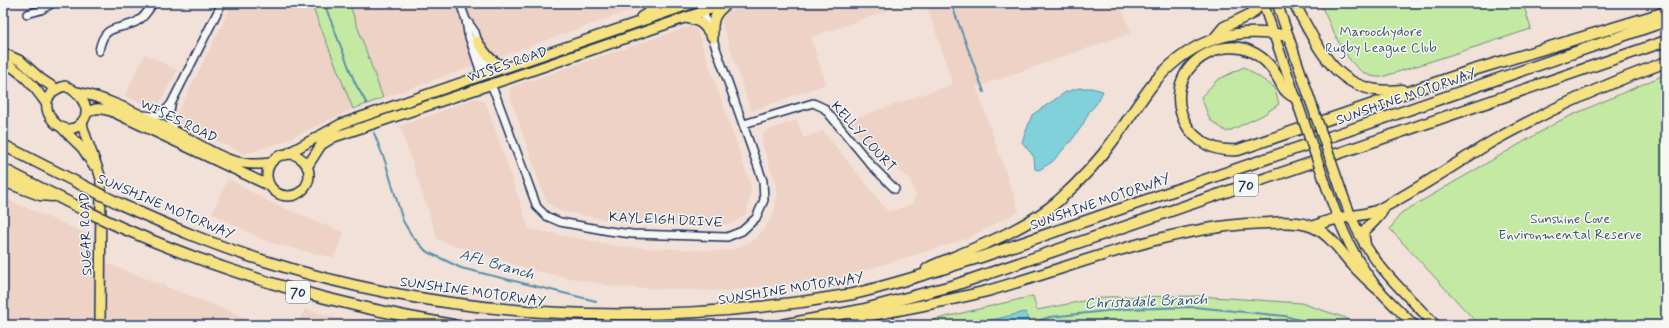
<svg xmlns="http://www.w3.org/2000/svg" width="1669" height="328" font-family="Mynerve,sans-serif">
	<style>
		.built { fill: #edd2c5 }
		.green { fill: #c4e9a3; stroke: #708c80 }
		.water { fill: #81d1db; stroke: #5890a9 }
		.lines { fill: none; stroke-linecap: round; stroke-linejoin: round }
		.stream { stroke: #5890a9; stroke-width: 2 }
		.minor-casing { stroke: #1b2f5e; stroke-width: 10 }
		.major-casing { stroke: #1b2f5e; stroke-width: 12 }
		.highway-casing { stroke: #1b2f5e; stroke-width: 13 }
		.minor { stroke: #f6f6f2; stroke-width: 7 }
		.major { stroke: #f6e281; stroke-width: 9 }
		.highway { stroke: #f6e281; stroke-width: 10 }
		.major-bridge-casing { stroke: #1b2f5e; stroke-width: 12; stroke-linecap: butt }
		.highway-bridge-casing { stroke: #1b2f5e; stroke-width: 13; stroke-linecap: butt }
		.major-bridge { stroke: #f6e281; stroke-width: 9 }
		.highway-bridge { stroke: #f6e281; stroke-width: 10 }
		.labels { text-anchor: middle; stroke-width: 3; stroke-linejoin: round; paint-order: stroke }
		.shield { fill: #f6f6f2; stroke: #5d6b8a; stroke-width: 1 }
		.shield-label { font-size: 13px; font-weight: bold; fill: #1b2f5e }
		.park-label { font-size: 14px; fill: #3d546c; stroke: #f6f6f2 }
		.street-label { font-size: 14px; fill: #1b2f5e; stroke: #f6f6f2 }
		.water-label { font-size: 15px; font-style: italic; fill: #34587d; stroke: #f6f6f2 }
	</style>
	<rect width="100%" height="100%" fill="#f1e1d8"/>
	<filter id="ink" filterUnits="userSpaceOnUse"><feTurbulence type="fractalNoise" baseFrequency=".025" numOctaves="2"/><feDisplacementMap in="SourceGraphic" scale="8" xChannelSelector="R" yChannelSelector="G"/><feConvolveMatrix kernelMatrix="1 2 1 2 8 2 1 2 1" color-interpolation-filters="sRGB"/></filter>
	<g filter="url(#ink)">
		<!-- built -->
		<path class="built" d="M 233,3 L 284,3 L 296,8 L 311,3 L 353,109 L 282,142 L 244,154 L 178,122 L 176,116 Z
			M 349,3 L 651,3 L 383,98 Z
			M 755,3 L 910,3 L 811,37 L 826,84 L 751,111 L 722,23 L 723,17 L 729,12 Z
			M 926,3 L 1120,3 L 1131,33 L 976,87 L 1019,211 L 966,239 L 836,279 L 723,291 L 617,287 L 535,271 L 438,240 L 400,126 L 477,98 L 485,102 L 487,106 L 529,229 L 622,247 L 721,251 L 735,249 L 752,241 L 765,229 L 774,213 L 778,193 L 775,181 L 762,143 L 762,137 L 765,133 L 769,130 L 797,120 L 803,138 L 823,131 L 888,212 L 912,204 L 916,195 L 909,177 L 877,157 L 847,121 L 953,84 Z
			M 691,26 L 695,28 L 698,33 L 749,181 L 751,191 L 747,212 L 740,219 L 730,224 L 718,226 L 626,223 L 561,211 L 554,208 L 548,203 L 544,195 L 510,96 L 510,89 L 514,86 Z
			M 145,54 L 177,70 L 159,104 L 153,108 L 125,96 Z
			M 228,179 L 270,202 L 344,233 L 334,258 L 268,242 L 212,213 Z
			M 3,198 L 92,236 L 91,257 L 264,325 L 3,325 Z
			M 305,309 L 362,325 L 297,325 Z"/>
		<!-- green -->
		<path class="green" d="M 311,3 L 349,3 L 383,98 L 353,109 Z
			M 1320,3 L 1523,3 L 1531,29 L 1382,77 C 1350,81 1332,27 1320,3 Z
			M 1244,67 L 1274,87 L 1279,104 L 1263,115 L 1227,132 L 1210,120 L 1201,97 L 1217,80 Z
			M 1666,74 L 1666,324 L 1585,325 L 1559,322 L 1550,325 L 1479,325 L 1390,229 L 1401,213 L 1561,120 Z
			M 1033,296 L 1037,310 L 1104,297 L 1198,296 L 1301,303 L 1346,318 L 1356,325 L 912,325 Z"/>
		<!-- water -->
		<path class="water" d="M 1079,88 L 1091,88 L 1103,91 L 1097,103 L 1089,112 L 1082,126 L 1071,141 L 1052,162 L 1039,170 L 1035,169 L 1034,157 L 1022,142 L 1032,115 L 1066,92 Z
			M 1025,312 L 1033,325 L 971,325 Z"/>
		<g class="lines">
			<!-- stream -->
			<path class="stream" d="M 324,3 L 355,83 L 367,104
				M 951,3 L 984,92
				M 374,133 L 385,161 L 403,221 L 412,236 L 426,251 L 461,268 L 596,301
				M 1024,325 L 1050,317 L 1125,309 L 1194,307 L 1285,316 L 1317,325"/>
			<!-- minor casing -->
			<g class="minor-casing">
				<path id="minor" d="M 460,3 L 466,20 L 468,34 L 482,76
					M 27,14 L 41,10 L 53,3
					M 468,22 L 475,32 L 488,74
					M 99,51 C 104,23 117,31 136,22 C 144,18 149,10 153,3
					M 491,85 L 496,96 L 537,207 L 546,216 L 560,222 L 609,231 L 632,234 L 727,237 L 742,231 L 756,218 L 764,200 L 763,181 L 700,3
					M 171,106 L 169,116 L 175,132
					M 145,115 C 157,118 164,113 171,104 L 222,3
					M 744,124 L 813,103 L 824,108 L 872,166 L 895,189"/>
			</g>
			<!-- major casing -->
			<g class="major-casing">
				<path id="major" d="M 1263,3 L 1304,122
					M 1277,3 L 1316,117
					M 641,17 L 652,10 L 673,3
					M 685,18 C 700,20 704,24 712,37
					M 713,38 C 712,24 713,14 725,6
					M 477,41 C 486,54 492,65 509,66
					M 3,53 L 21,61 L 41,79 L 56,89
					M 3,62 C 22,71 34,86 46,103
					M 65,86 C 78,91 94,109 82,122 C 62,147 24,97 65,86 Z
					M 77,92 C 111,99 144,117 176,132 C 209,149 231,169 270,163
					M 86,114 C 95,107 100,108 111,111 L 270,186
					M 82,123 C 86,142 96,160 101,179 L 100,325
					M 63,129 L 83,149 L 93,165
					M267 175a21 21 0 1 1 42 0a21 21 0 1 1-42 0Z
					M 285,155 L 341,124 L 694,3
					M 307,167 L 321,145 L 334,137 L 507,79 L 728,3
					M 1341,190 C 1348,209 1355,229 1366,246 C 1383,274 1413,301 1435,325
					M 1329,194 C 1341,228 1356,264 1381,292 C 1391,303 1403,314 1414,325"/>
			</g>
			<!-- highway casing -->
			<g class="highway-casing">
				<path id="highway" d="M 1294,3 C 1320,50 1338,98 1402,90
					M 1214,39 L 1224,27 L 1251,14 L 1262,3
					M 1296,98 C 1292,96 1288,94 1286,91 C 1282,88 1281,82 1278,78 C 1272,67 1262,56 1250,51 C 1238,46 1223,46 1211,52 C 1155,76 1178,156 1238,150 L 1467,72 L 1666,12
					M 3,145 L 82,185
					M 3,169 L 84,210
					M 3,181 L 40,195 L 52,196
					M 120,204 C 167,225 215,246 265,261 C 453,321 658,328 853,294 C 896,284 938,270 981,257 L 1666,21
					M 120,227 C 229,275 335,305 453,325
					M 1313,227 C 1333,216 1355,218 1376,211 C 1417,191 1454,164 1493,141 C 1548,110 1606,84 1666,62
					M 1365,245 L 1363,232 C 1369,226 1381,216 1383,209
					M 927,269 L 932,266 C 975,248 1023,231 1058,201 C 1079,182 1099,161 1115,138 C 1129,119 1142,97 1157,79 C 1194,38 1235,26 1288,36
					M 856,318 C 900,310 944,302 987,291 C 1080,265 1170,225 1268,223 C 1282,222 1300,221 1313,227 C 1329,234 1339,249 1350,262 C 1359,272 1369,282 1380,291
					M 782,325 L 861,310 L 955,285 L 1666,41"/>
			</g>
			<!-- minor -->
			<use href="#minor" class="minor"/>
			<!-- major -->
			<use href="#major" class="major"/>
			<!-- highway -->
			<use href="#highway" class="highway"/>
			<!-- major-bridge casing -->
			<g class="major-bridge-casing">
				<path id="major-bridge" d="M 1316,117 L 1341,190
					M 1304,122 L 1329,194"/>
			</g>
			<!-- highway-bridge casing -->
			<g class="highway-bridge-casing">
				<path id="highway-bridge" d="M 82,185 L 120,204
					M 84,210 L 120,227"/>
			</g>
			<!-- major-bridge -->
			<use href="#major-bridge" class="major-bridge"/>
			<!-- highway-bridge -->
			<use href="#highway-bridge" class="highway-bridge"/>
		</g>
	</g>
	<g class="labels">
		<!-- shield labels -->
		<g class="shield">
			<rect x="1234" y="174" width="24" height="22" rx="3"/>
			<rect x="286" y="281" width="24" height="22" rx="3"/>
		</g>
		<g class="shield-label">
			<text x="1246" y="190">70</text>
			<text x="298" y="297">70</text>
		</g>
		<!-- park labels -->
		<g class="park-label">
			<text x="1381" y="36">Maroochydore<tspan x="1381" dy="16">Rugby League Club</tspan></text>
			<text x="1570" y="223">Sunshine Cove<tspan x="1570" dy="16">Environmental Reserve</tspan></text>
		</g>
		<!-- street labels -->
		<g class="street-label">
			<text transform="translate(507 64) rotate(-19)" y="5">WISES ROAD</text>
			<text transform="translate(1406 96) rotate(-19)" y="5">SUNSHINE MOTORWAY</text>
			<text transform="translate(179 120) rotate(26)" y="5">WISES ROAD</text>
			<text transform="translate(864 136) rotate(48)" y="5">KELLY COURT</text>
			<text transform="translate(1100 201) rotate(-19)" y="5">SUNSHINE MOTORWAY</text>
			<text transform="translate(166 206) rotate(23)" y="5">SUNSHINE MOTORWAY</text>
			<text transform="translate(666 219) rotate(3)" y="5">KAYLEIGH DRIVE</text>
			<text transform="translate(85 234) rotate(-92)" y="5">SUGAR ROAD</text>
			<text transform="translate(791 288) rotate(-9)" y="5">SUNSHINE MOTORWAY</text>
			<text transform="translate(473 291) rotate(8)" y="5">SUNSHINE MOTORWAY</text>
		</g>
		<!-- water labels -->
		<g class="water-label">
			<text transform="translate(497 264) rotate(16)" y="5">AFL Branch</text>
			<text transform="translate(1146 301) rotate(-2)" y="5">Christadale Branch</text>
		</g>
	</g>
	<!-- margin -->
	<rect width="1669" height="328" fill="none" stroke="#f6f6f2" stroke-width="16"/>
	<rect x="8" y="8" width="1653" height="312" fill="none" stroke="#1b2f5e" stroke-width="1.5" filter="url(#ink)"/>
</svg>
